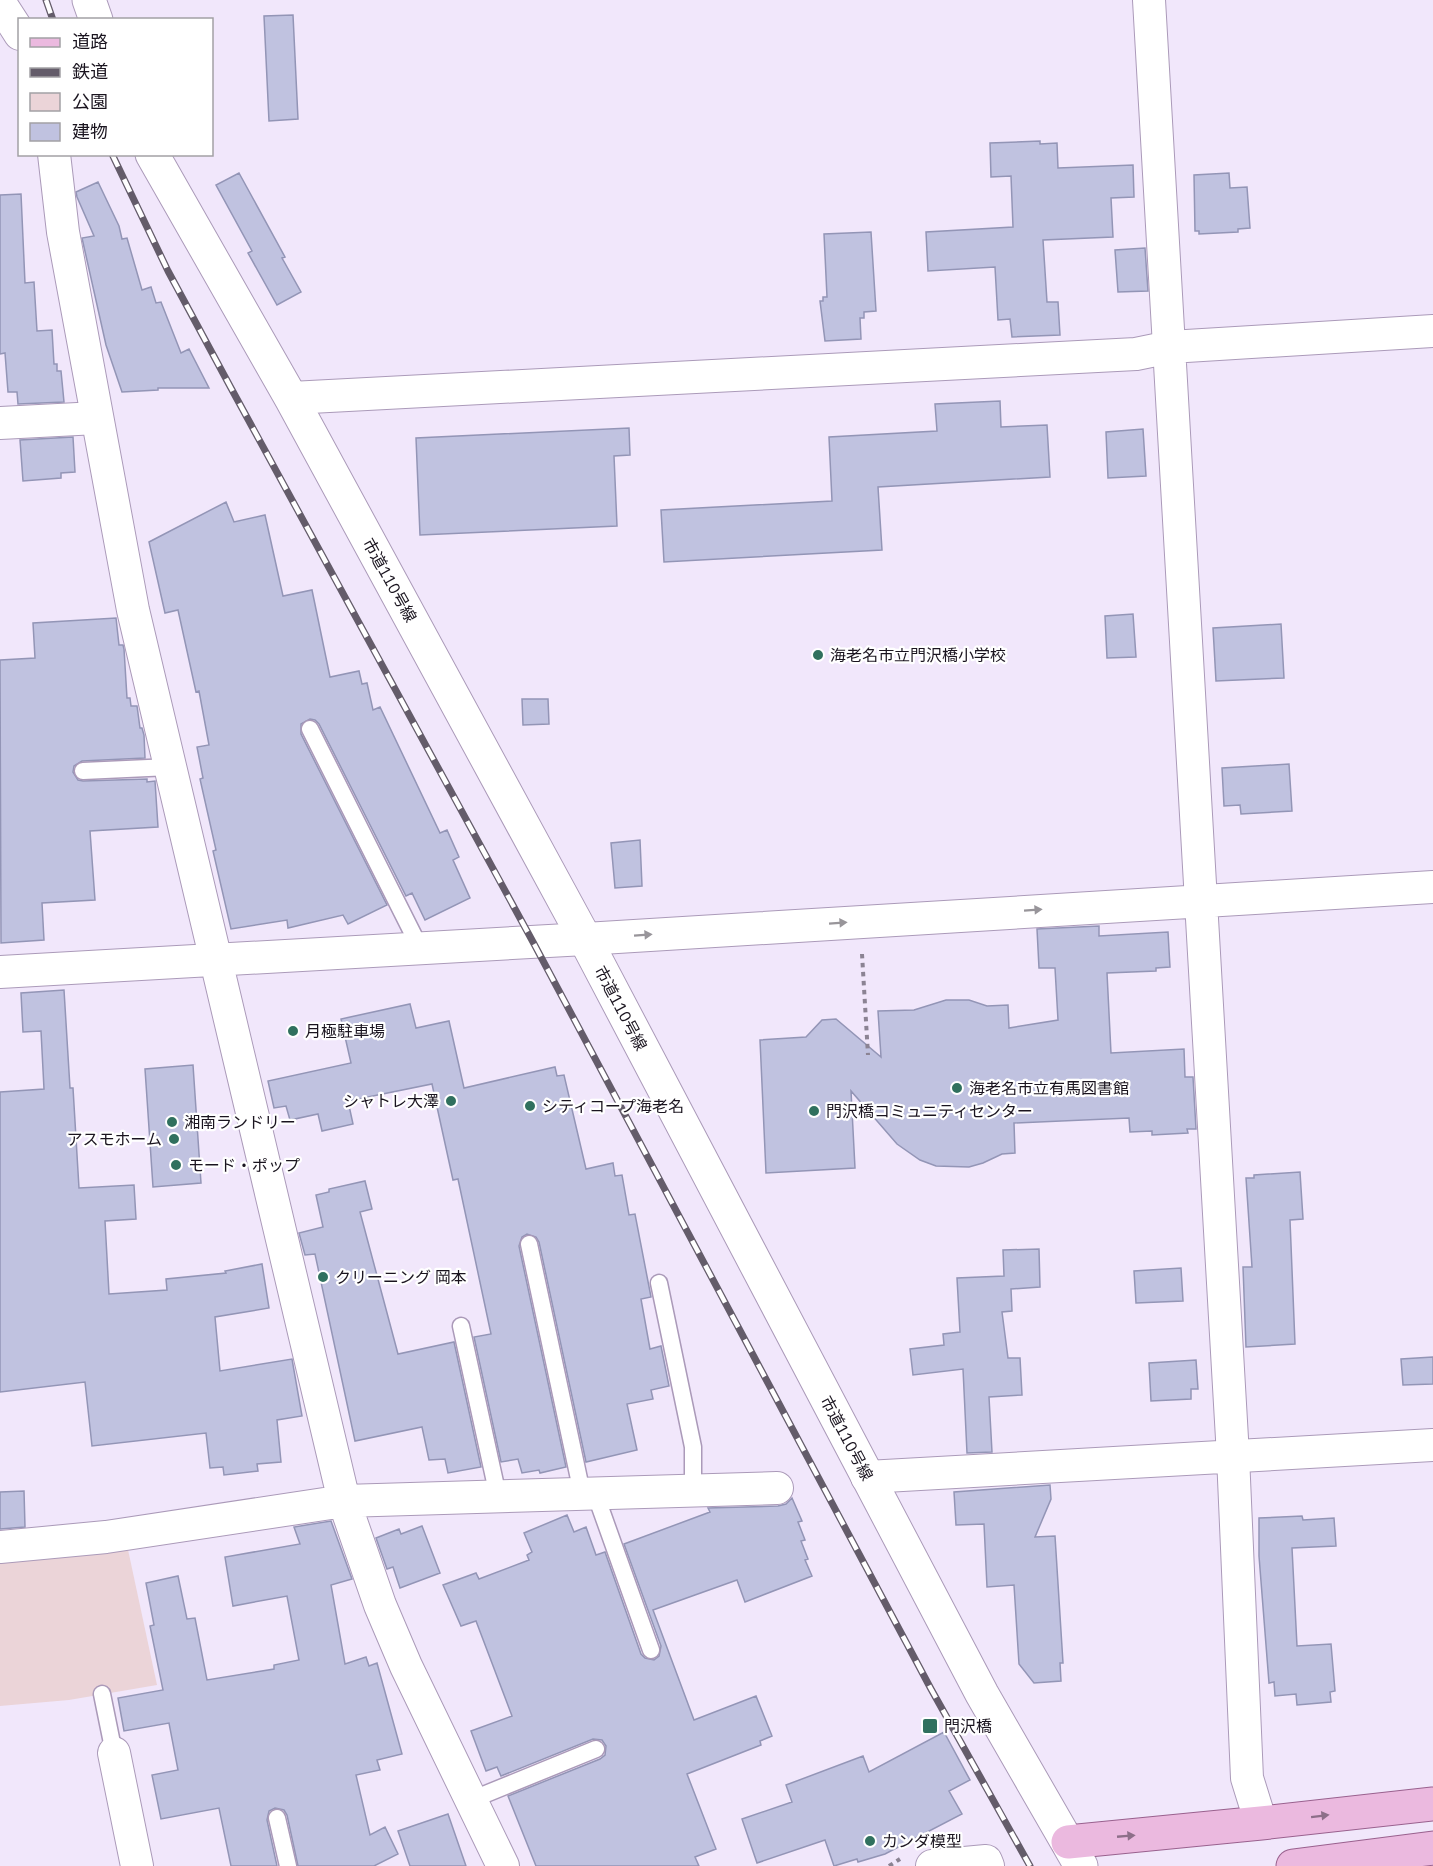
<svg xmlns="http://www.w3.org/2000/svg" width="1433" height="1866" font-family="'IBM Plex Sans','Noto Sans JP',sans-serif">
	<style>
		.park { fill: #ebd4d8 }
		.building { fill: #c0c2e0; stroke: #9395b6; stroke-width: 1.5 }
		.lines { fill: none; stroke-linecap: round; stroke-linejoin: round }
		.lane-casing { stroke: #ab9ab9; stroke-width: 19 }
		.street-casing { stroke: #ab9ab9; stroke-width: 34 }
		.secondary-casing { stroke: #ab9ab9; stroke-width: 35 }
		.primary-casing { stroke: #99618e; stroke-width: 35 }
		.path { stroke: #8b8393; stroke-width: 4; stroke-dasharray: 4.5 4.5; stroke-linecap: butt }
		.lane { stroke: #fff; stroke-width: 16 }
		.street { stroke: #fff; stroke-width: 32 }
		.secondary { stroke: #fff; stroke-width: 33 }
		.primary { stroke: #ebb9df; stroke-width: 33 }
		.rail-casing { stroke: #645c6a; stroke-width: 7 }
		.rail { stroke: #fff; stroke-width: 4.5; stroke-dasharray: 14; stroke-linecap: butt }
		.oneway { fill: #98959a }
		.oneway2 { fill: #8d6f89 }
		.poi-dot { fill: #30705e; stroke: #fff; stroke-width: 2 }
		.labels { text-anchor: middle; stroke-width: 4.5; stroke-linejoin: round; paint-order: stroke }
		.street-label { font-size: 16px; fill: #1a141f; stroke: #fff }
		.poi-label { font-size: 16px; fill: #1a141f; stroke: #fff; text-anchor: start }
	</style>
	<rect width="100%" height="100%" fill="#f1e7fb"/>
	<!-- park -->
	<path class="park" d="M 127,1545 L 157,1685 L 69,1700 L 0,1706 L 0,1555 Z"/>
	<!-- building -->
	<path class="building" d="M 293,15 L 298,119 L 269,121 L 264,16 Z
		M 1040,141 L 1040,144 L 1057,143 L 1058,168 L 1133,165 L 1134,197 L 1111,198 L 1113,237 L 1043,240 L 1047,302 L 1058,302 L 1060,335 L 1012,337 L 1010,319 L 998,320 L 995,267 L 928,271 L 926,232 L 1013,227 L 1011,176 L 991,177 L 990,143 Z
		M 239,173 L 285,257 L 282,258 L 301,292 L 277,305 L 248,253 L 252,251 L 216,185 Z
		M 1229,173 L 1230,188 L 1247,187 L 1250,228 L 1238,229 L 1238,232 L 1199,234 L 1199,231 L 1195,231 L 1194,175 Z
		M 98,182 L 119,226 L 122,239 L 127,238 L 142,290 L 151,287 L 156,303 L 161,302 L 181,353 L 189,349 L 209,388 L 158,388 L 158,390 L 122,392 L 106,345 L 82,238 L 94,236 L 77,197 L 76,192 Z
		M 21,194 L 25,283 L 34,282 L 37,331 L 52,330 L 54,364 L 57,364 L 57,371 L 61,371 L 64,402 L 18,404 L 17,392 L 8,392 L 5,353 L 0,354 L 0,195 Z
		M 871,232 L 876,311 L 864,312 L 864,318 L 860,318 L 861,339 L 825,341 L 820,301 L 823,301 L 823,297 L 827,297 L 824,234 Z
		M 1145,248 L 1148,291 L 1118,292 L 1115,250 Z
		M 1000,401 L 1001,427 L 1047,425 L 1050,477 L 878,487 L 882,550 L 664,562 L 661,510 L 832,501 L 829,437 L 937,431 L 935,404 Z
		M 629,428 L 630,455 L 614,456 L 617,526 L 420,535 L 416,438 Z
		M 1143,429 L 1146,476 L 1108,478 L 1106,432 Z
		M 73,437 L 75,472 L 61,473 L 61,478 L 23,481 L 20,440 Z
		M 226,502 L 234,522 L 265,515 L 283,596 L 312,590 L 330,677 L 359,671 L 362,684 L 367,683 L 373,710 L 380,707 L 440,833 L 447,830 L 459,857 L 453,860 L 470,898 L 425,920 L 412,893 L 406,896 L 319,724 L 315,720 L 310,719 L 301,724 L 301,734 L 387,905 L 348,924 L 343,915 L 288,928 L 287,920 L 231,929 L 213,851 L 216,850 L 200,779 L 203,778 L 197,747 L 209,745 L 199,691 L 196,692 L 178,610 L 165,613 L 149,542 Z
		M 1133,614 L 1136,657 L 1107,658 L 1105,616 Z
		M 116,618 L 119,645 L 123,645 L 124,649 L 127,698 L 130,698 L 131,706 L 137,706 L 140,728 L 142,728 L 144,735 L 145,758 L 82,761 L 74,766 L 73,772 L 78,780 L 83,781 L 147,779 L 147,782 L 155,781 L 158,827 L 90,831 L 95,900 L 42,903 L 44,940 L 1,943 L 0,660 L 35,658 L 33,623 Z
		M 1281,624 L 1284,678 L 1216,681 L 1213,628 Z
		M 522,699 L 548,699 L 549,724 L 523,725 Z
		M 1289,764 L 1292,811 L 1241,814 L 1240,805 L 1224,806 L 1222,768 Z
		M 640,840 L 642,886 L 615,888 L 611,843 Z
		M 1099,926 L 1099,936 L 1168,932 L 1170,967 L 1156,968 L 1156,971 L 1107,973 L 1111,1053 L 1184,1049 L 1185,1077 L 1193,1077 L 1196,1129 L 1187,1129 L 1188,1133 L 1152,1135 L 1152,1131 L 1130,1132 L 1129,1118 L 1014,1123 L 1015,1153 L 1002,1154 L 983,1163 L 969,1167 L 936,1166 L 920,1160 L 897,1144 L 851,1091 L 855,1168 L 766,1173 L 760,1040 L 806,1037 L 822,1020 L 836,1019 L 881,1057 L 878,1011 L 914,1010 L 946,1000 L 969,1000 L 987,1006 L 1008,1005 L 1009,1028 L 1058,1020 L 1055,968 L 1039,968 L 1037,929 Z
		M 64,990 L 70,1088 L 73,1088 L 79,1188 L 134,1185 L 136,1219 L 105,1221 L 109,1294 L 167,1290 L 166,1279 L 226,1273 L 225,1271 L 262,1264 L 269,1308 L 215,1317 L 220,1371 L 292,1359 L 302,1416 L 277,1420 L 281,1462 L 257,1464 L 258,1471 L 224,1475 L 223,1467 L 210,1468 L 206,1433 L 92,1446 L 85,1382 L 0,1392 L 0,1092 L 44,1089 L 41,1031 L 23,1032 L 21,993 Z
		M 410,1004 L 416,1028 L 449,1021 L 464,1088 L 555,1067 L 557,1076 L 564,1075 L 586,1169 L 613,1163 L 615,1176 L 622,1175 L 629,1215 L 635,1214 L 651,1297 L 641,1299 L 650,1349 L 661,1346 L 669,1386 L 651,1390 L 653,1399 L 627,1404 L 637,1450 L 586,1462 L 539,1242 L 536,1237 L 527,1234 L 522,1237 L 519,1246 L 566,1467 L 540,1473 L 539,1470 L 522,1473 L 518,1459 L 501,1462 L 474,1337 L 491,1334 L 458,1179 L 453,1180 L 432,1084 L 348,1101 L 353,1124 L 322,1131 L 318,1114 L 290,1120 L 286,1106 L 274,1108 L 268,1081 L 351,1063 L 341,1019 Z
		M 193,1065 L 201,1183 L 153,1187 L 145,1069 Z
		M 1300,1172 L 1303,1219 L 1290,1220 L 1295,1344 L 1246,1347 L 1243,1267 L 1252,1267 L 1246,1178 L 1254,1178 L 1254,1175 Z
		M 365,1181 L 372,1209 L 360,1212 L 398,1354 L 454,1342 L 481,1467 L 448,1473 L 445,1459 L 429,1460 L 422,1427 L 355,1441 L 315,1254 L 305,1255 L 299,1233 L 323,1227 L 316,1195 L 329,1192 L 329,1189 Z
		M 1039,1249 L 1040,1287 L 1011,1289 L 1012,1311 L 1002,1312 L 1008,1358 L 1020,1358 L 1022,1395 L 989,1397 L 992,1452 L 967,1453 L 963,1369 L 913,1375 L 910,1349 L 944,1345 L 943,1334 L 960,1332 L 957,1278 L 1004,1276 L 1003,1250 Z
		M 1181,1268 L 1183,1301 L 1136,1303 L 1134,1271 Z
		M 1433,1357 L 1433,1384 L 1403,1385 L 1401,1359 Z
		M 1196,1360 L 1198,1389 L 1191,1389 L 1191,1399 L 1151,1401 L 1149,1363 Z
		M 1050,1485 L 1051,1499 L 1035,1537 L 1055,1536 L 1063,1663 L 1060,1663 L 1061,1681 L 1034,1683 L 1019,1664 L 1014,1585 L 987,1587 L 984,1524 L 956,1525 L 954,1492 Z
		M 24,1491 L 25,1527 L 0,1529 L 0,1492 Z
		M 792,1498 L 802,1521 L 798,1522 L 805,1540 L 801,1541 L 808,1559 L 805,1560 L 812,1576 L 745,1602 L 737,1580 L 653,1610 L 694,1720 L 756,1696 L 772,1736 L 760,1741 L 761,1745 L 687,1774 L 716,1849 L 695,1857 L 699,1866 L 536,1866 L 508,1796 L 600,1759 L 605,1755 L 606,1746 L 602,1740 L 593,1739 L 501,1776 L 497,1767 L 486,1771 L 471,1731 L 512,1716 L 476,1621 L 461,1626 L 443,1585 L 476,1573 L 479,1579 L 529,1560 L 527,1555 L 532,1552 L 524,1533 L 567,1515 L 574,1532 L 586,1527 L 596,1555 L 605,1552 L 641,1654 L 645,1658 L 654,1660 L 659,1656 L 661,1646 L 624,1544 L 710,1512 L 708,1508 L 778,1506 L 786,1504 Z
		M 1302,1516 L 1303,1520 L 1334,1518 L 1336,1546 L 1292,1548 L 1297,1646 L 1331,1644 L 1335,1691 L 1330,1692 L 1331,1702 L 1297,1705 L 1296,1694 L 1275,1696 L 1274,1682 L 1269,1683 L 1259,1556 L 1259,1518 Z
		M 331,1521 L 352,1579 L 331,1585 L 345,1664 L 366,1657 L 369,1666 L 377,1663 L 402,1754 L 377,1760 L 380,1770 L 356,1775 L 370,1835 L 385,1827 L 398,1854 L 374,1866 L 298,1866 L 287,1815 L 284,1810 L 275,1808 L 269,1811 L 267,1820 L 277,1866 L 231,1866 L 219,1808 L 161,1819 L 152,1775 L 178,1770 L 169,1723 L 124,1731 L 118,1698 L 163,1690 L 150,1626 L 154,1625 L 146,1583 L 178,1576 L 187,1619 L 195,1618 L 207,1680 L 274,1669 L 274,1665 L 299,1660 L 287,1596 L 233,1606 L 225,1557 L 300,1544 L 294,1527 Z
		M 422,1526 L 440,1573 L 400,1588 L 393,1567 L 387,1569 L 376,1538 L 399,1529 L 401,1534 Z
		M 944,1732 L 970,1780 L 949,1791 L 962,1814 L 885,1854 L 858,1862 L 857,1859 L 834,1866 L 825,1840 L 757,1863 L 742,1819 L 792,1802 L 786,1785 L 863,1756 L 869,1772 Z
		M 448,1814 L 466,1866 L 410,1866 L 398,1831 Z"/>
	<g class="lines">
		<!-- lane casing -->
		<g class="lane-casing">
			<path id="lane" d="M 310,729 L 420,948
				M 83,771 L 170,767
				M 529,1244 L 582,1493
				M 659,1283 L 693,1447 L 693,1491
				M 461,1326 L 498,1496
				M 595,1493 L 651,1650
				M 102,1694 L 114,1753
				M 471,1800 L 596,1749
				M 277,1818 L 288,1866"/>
		</g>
		<!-- street casing -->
		<g class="street-casing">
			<path id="street" d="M 1149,0 L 1233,1456 L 1247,1778 L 1261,1823
				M 0,3 L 20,34
				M 54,154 L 63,232 L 133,610 L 344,1501 L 380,1605 L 406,1666 L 503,1866
				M 291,398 L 1136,354 L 1170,347 L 1433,331
				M 0,423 L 97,418
				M 0,972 L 585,939 L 1433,887
				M 867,1477 L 1433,1445
				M 0,1547 L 106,1537 L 344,1501 L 777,1488
				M 114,1753 L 137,1866
				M 932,1866 L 986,1861 L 988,1866"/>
		</g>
		<!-- secondary casing -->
		<g class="secondary-casing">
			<path id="secondary" d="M 89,0 L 96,20
				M 152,154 L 291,398 L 585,939 L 982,1694 L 1081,1866"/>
		</g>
		<!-- primary casing -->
		<g class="primary-casing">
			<path id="primary" d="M 1068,1842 L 1261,1823 L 1433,1804
				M 1293,1866 L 1433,1848"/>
		</g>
		<!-- path -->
		<path class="path" d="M 862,954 L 868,1055
			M 889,1866 L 900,1859"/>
		<!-- lane -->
		<use href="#lane" class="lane"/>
		<!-- street -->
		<use href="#street" class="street"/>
		<!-- secondary -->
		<use href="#secondary" class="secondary"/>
		<!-- primary -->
		<use href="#primary" class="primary"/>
		<!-- rail casing -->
		<g class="rail-casing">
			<path id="rail" d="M 46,0 L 53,20
				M 112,154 L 168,271 L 231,388 L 533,942 L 931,1689 L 1030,1866"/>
		</g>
		<!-- rail -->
		<use href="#rail" class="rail"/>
	</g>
	<!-- one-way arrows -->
	<defs><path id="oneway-solid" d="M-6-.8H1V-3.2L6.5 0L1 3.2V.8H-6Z" transform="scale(1.5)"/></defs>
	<g class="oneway">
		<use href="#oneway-solid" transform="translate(1033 910) rotate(-4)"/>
		<use href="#oneway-solid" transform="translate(838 923) rotate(-4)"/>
		<use href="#oneway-solid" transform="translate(643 935) rotate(-4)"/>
	</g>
	<g class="oneway2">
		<use href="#oneway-solid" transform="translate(1320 1816) rotate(-7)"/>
		<use href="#oneway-solid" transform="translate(1126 1836) rotate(-5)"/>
	</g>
	<!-- markers -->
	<g class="poi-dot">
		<circle cx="818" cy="655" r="6"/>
		<circle cx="293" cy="1031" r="6"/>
		<circle cx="957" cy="1088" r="6"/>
		<circle cx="451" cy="1101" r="6"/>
		<circle cx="530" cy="1106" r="6"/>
		<circle cx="814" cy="1111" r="6"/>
		<circle cx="172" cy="1122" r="6"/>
		<circle cx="174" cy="1139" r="6"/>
		<circle cx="176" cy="1165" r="6"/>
		<circle cx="323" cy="1277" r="6"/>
		<rect x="922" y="1718" width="16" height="16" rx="3"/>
		<circle cx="870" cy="1841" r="6"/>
	</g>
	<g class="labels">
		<!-- street labels -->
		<g class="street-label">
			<text transform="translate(390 580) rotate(61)" y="6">市道110号線</text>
			<text transform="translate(621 1008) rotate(62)" y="6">市道110号線</text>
			<text transform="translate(847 1438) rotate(62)" y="6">市道110号線</text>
		</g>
		<!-- poi labels -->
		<g class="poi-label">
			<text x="830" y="661">海老名市立門沢橋小学校</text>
			<text x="305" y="1037">月極駐車場</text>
			<text x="969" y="1094">海老名市立有馬図書館</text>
			<text x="439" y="1107" text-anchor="end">シャトレ大澤</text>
			<text x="542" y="1112">シティコープ海老名</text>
			<text x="826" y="1117">門沢橋コミュニティセンター</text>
			<text x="184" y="1128">湘南ランドリー</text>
			<text x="162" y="1145" text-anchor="end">アスモホーム</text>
			<text x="188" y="1171">モード・ポップ</text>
			<text x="335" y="1283">クリーニング 岡本</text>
			<text x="944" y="1732">門沢橋</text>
			<text x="882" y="1847">カンダ模型</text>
		</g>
	</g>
	<!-- legend -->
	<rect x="18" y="18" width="195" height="138" fill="#ffffff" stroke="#a3a1a5" stroke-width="1.5"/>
	<rect x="30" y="38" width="30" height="9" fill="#ebb9df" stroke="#a3a1a5" stroke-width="1.5"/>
	<text x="72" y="48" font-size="18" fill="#1a141f">道路</text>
	<rect x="30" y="68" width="30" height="9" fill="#645c6a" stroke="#a3a1a5" stroke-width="1.5"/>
	<text x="72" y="78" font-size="18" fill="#1a141f">鉄道</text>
	<rect x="30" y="93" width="30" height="18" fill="#ebd4d8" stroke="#a3a1a5" stroke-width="1.5"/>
	<text x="72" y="108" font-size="18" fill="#1a141f">公園</text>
	<rect x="30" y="123" width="30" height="18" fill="#c0c2e0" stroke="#a3a1a5" stroke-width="1.5"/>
	<text x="72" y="138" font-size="18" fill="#1a141f">建物</text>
</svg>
